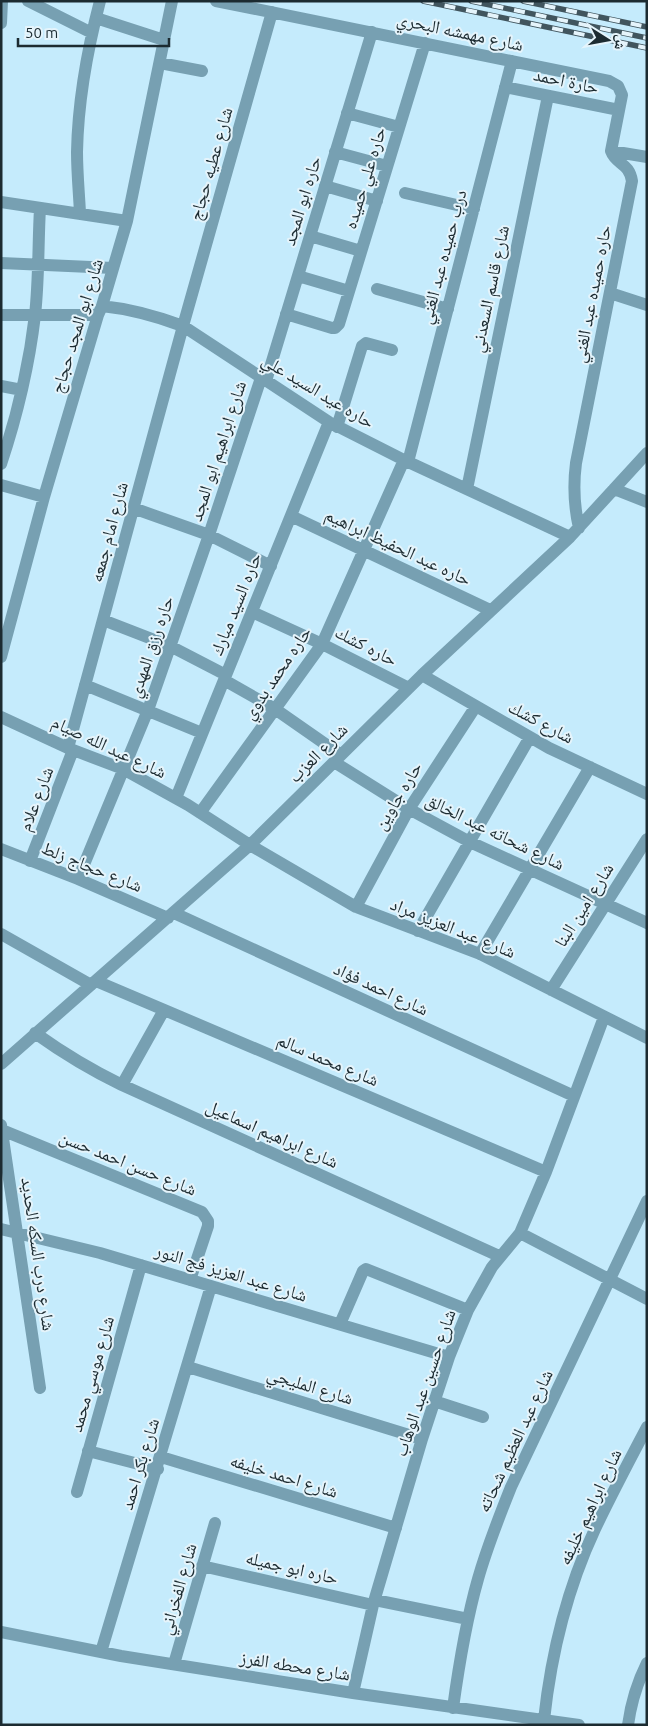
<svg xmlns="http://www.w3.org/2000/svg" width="648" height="1726" font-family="Ubuntu,'Noto Naskh Arabic',sans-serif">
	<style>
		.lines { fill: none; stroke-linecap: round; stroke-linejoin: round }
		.minor { stroke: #77a0b2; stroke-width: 12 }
		.rail-casing { stroke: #41555e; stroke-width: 5.5 }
		.rail { stroke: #e5f4fb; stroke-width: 4; stroke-dasharray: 11; stroke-linecap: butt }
		.labels { text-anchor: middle; stroke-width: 4; stroke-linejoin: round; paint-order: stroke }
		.street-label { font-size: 18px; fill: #1c2b31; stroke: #e5f4fb }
	</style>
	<rect width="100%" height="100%" fill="#c5ebfc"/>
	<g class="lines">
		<!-- minor -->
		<path class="minor" d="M 28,1 L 92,33
			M 216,1 L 609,81 L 618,86 L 622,95 L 611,151 C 616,165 629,162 632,181 L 576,463 C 573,486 574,506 579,528
			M 96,18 L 164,40
			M 1,23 L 2,1
			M 160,63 L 202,71
			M 505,87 L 619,110
			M 347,113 L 399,127
			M 611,151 L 647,157
			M 335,152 L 387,166
			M 325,186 L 377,201
			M 405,193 L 474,209
			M 1,202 L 127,221
			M 80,213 C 79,193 77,172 77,152 C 78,101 87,51 100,1
			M 310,236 L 361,251
			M 1,263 L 113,268
			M 298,276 L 349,291
			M 377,289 L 448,309
			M 610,293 L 647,305
			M 102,306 C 131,309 156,316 183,326 L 329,422 L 404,460 L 570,537
			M 286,314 L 332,328 L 335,328 L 339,324 L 425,43
			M 1,315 L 98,315
			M 266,381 L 372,32
			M 1,386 L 22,390
			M 337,427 L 362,346 L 366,343 L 392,350
			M 408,462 L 512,61
			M 1,464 C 17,416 29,366 35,315 C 39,280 38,243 40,208
			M 1,485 L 44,497
			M 467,489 L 548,96
			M 614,489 L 647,502
			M 133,508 L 209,535 L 271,566
			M 291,516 L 490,610
			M 252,612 L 322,644 L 409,688
			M 103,620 L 170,646 L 226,675
			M 1,657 L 44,497 L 98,315 L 102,306 L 127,221 L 172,1
			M 422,675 L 549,748 L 647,794
			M 224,680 L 275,709 L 341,755
			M 85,685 L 202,733
			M 1,717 L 68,748 L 123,769 L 188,805 L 250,845 L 356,907 L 480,954 L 647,1038
			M 68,748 L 183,326 L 272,12
			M 334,762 L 409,809 L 470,842 L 647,923
			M 176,798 L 329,422
			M 200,813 L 322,644 L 404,460
			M 1,849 L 78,879 L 168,918
			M 30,861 L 73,750
			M 78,879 L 148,710 L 209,535 L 261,378
			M 356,907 L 409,809 L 476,706
			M 174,913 L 574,1096
			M 418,931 L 530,737
			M 1,934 L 91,985
			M 480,954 L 590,767
			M 96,981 L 546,1172
			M 551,990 L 647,839
			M 35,1033 C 63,1053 91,1070 122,1085 L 499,1256
			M 1,1064 L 250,845 L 422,675 L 570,537 L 647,453
			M 122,1085 L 164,1010
			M 1,1125 L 40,1388
			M 2,1130 L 202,1212 L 208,1221 L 208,1226 L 190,1280
			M 1,1229 L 100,1253 L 449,1357
			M 520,1233 L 647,1299
			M 340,1324 L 363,1271 L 366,1269 L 468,1310
			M 188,1367 L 422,1439
			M 434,1401 L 483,1417
			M 88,1451 L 158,1469
			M 161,1457 L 396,1528
			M 77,1492 L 141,1265
			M 202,1566 L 373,1605
			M 375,1600 L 468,1619
			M 1,1632 L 121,1656 L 353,1693 L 579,1725
			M 101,1652 L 211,1286
			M 174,1664 L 215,1523
			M 353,1693 L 373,1605 L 422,1439 L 449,1357 L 468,1310 L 492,1267 L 520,1233 L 546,1172 L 604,1017
			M 453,1708 C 459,1664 466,1621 478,1579 C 487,1547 499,1517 511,1487 L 647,1201
			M 544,1720 C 551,1655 567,1589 595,1529 C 611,1495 629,1461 647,1427
			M 628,1725 C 631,1703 637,1683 647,1663"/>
		<!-- rail casing -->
		<g class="rail-casing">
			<path id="rail" d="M 423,1 L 647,48
				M 471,1 L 647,38
				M 523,1 L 647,27"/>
		</g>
		<!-- rail -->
		<use href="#rail" class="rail"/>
	</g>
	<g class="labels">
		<!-- street labels -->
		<g class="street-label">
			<text transform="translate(460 32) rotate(12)" y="6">شارع مهمشه البحري</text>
			<text transform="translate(566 81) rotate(12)" y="6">حارة احمد</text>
			<text transform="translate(211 164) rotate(-74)" y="6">شارع عطيه حجاج</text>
			<text transform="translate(365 178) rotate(-73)" y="6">حاره علي حميده</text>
			<text transform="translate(302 201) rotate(-73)" y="6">حاره ابو المجد</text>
			<text transform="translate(443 257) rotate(-75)" y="6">درب حميده عبد الغني</text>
			<text transform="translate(490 289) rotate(-78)" y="6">شارع قاسم السعدني</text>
			<text transform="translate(592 294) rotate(-79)" y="6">حاره حميده عبد الغني</text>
			<text transform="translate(77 326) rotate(-73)" y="6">شارع ابو المجد حجاج</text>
			<text transform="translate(318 391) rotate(31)" y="6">حاره عيد السيد علي</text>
			<text transform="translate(218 451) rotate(-72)" y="6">شارع ابراهيم ابو المجد</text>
			<text transform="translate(109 532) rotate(-75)" y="6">شارع امام جمعه</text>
			<text transform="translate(398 547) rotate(25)" y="6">حاره عبد الحفيظ ابراهيم</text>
			<text transform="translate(236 604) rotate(-68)" y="6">حاره السيد مبارك</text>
			<text transform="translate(366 646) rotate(27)" y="6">حاره كشك</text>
			<text transform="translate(151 647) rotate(-71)" y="6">حاره رزق المهدي</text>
			<text transform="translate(277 673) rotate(-56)" y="6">حاره محمد بدوي</text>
			<text transform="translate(541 722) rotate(28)" y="6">شارع كشك</text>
			<text transform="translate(109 747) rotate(25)" y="6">شارع عبد الله صيام</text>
			<text transform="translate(318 753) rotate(-45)" y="6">شارع العزب</text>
			<text transform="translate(398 796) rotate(-59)" y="6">حاره جاوين</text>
			<text transform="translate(36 799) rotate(-69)" y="6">شارع علام</text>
			<text transform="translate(495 832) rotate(26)" y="6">شارع شحاته عبد الخالق</text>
			<text transform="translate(92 867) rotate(22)" y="6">شارع حجاج زلط</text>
			<text transform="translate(584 905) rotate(-58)" y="6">شارع امين البنا</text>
			<text transform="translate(453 928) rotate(22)" y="6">شارع عبد العزيز مراد</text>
			<text transform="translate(381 989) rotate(25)" y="6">شارع احمد فؤاد</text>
			<text transform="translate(328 1060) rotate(23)" y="6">شارع محمد سالم</text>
			<text transform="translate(272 1134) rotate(24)" y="6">شارع ابراهيم اسماعيل</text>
			<text transform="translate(128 1163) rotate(22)" y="6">شارع حسن احمد حسن</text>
			<text transform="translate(38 1254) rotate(82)" y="6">شارع درب السكه الحديد</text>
			<text transform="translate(231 1273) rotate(17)" y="6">شارع عبد العزيز فج النور</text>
			<text transform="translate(92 1374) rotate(-74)" y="6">شارع موسي محمد</text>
			<text transform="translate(425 1383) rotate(-71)" y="6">شارع حسين عبد الوهاب</text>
			<text transform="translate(310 1386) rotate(17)" y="6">شارع المليجي</text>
			<text transform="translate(515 1441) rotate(-65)" y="6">شارع عبد العظيم شحاته</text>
			<text transform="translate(140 1464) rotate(-73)" y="6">شارع بكر احمد</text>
			<text transform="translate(284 1476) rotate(17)" y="6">شارع احمد خليفه</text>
			<text transform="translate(590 1507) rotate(-65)" y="6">شارع ابراهيم خليفه</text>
			<text transform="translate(292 1568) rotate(13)" y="6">حاره ابو جميله</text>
			<text transform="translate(178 1589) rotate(-74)" y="6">شارع الفخراني</text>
			<text transform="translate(295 1666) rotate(9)" y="6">شارع محطه الفرز</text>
		</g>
	</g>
	<!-- border -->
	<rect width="648" height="1726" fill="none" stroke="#1c2b31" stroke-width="5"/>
	<!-- north arrow -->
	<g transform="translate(608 40) rotate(101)" stroke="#e5f4fb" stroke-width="4" paint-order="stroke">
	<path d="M0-4L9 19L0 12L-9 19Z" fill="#1c2b31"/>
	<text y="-8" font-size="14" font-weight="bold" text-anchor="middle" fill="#1c2b31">ش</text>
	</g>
	<!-- scale -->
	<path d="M18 38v8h151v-8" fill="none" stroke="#1c2b31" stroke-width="2.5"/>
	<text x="25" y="38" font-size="15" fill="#1c2b31" stroke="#e5f4fb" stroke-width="4" paint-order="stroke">50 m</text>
</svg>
